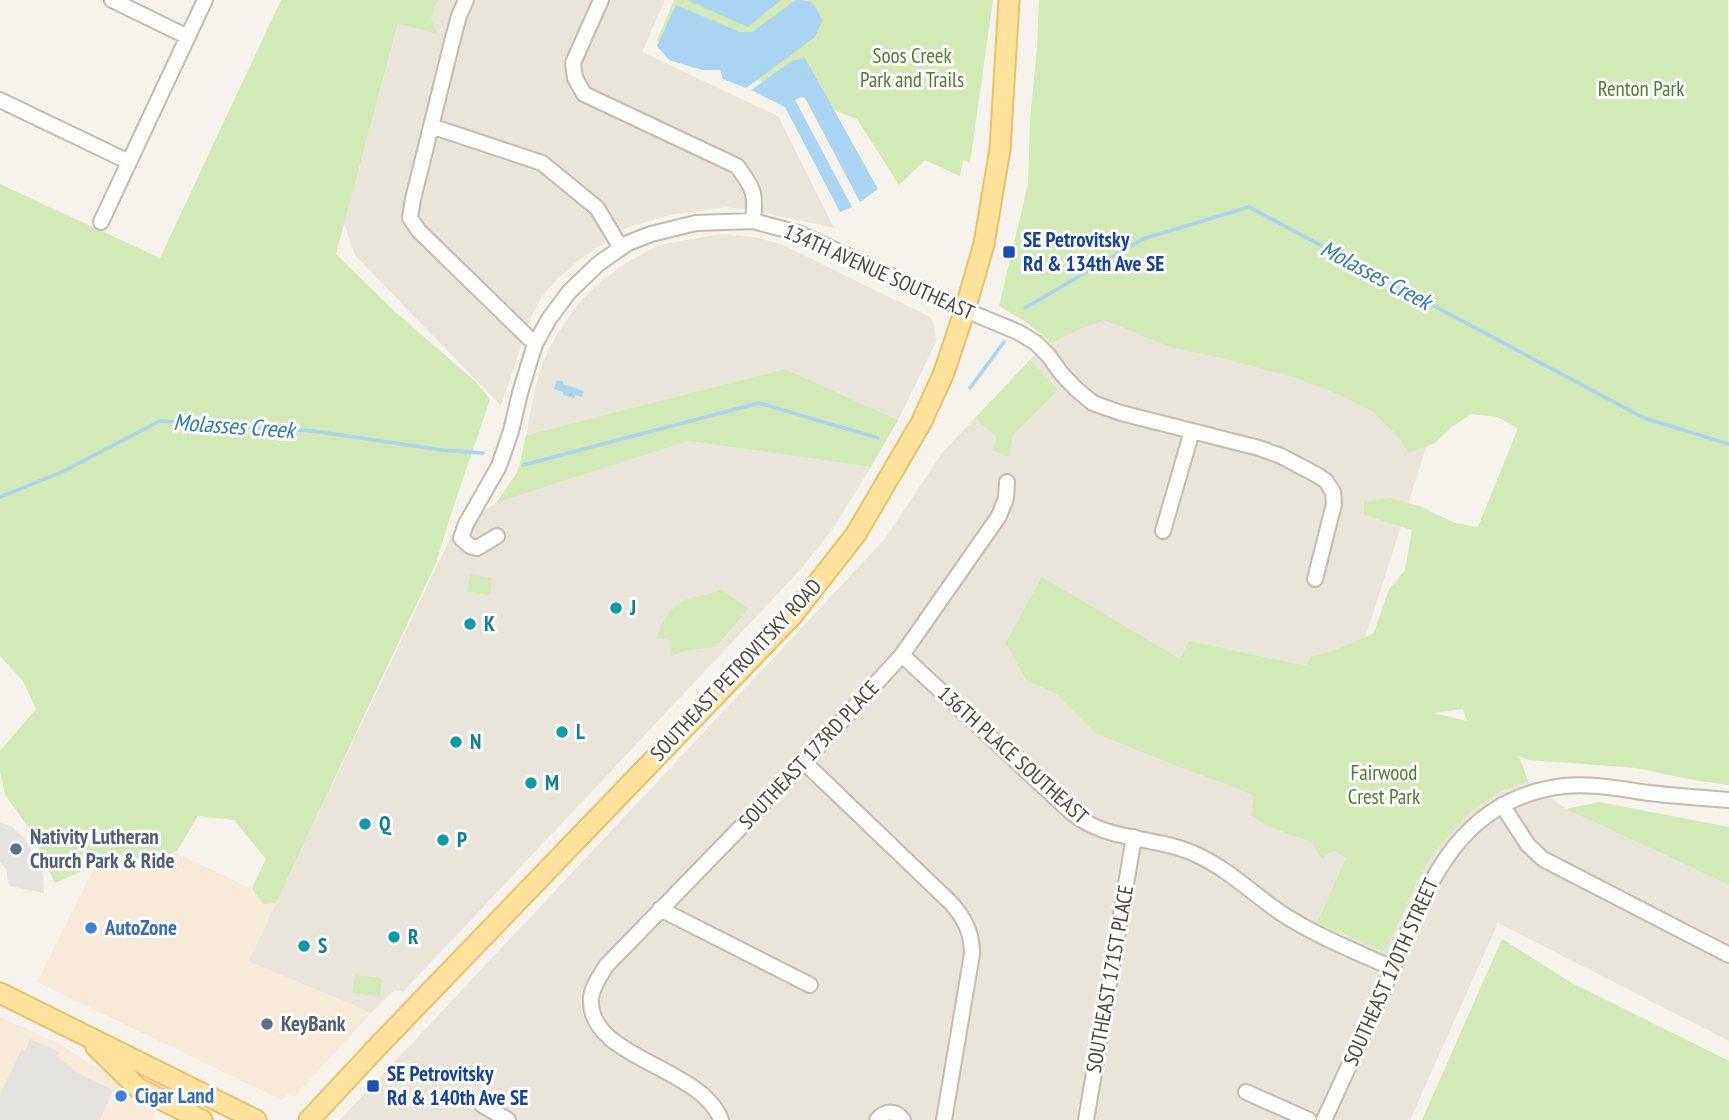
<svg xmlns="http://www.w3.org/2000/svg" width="1729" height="1120" font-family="'PT Sans Narrow',sans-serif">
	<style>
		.residential { fill: #eae5da }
		.commercial { fill: #f7ead8 }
		.green { fill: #d2eab5; fill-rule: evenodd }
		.parking { fill: #e5e3e0 }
		.water { fill: #a9d4f2 }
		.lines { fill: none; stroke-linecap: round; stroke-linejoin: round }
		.stream { stroke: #a9d4f2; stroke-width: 3.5 }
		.minor-casing { stroke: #c2bbae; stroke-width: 18 }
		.major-casing { stroke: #e6c16a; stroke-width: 23 }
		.minor { stroke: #fff; stroke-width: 14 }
		.major { stroke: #ffe39c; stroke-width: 19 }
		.transit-dot { fill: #1a4fb4; stroke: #fff; stroke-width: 2.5 }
		.culture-dot { fill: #0f9aa8; stroke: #fff; stroke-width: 2.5 }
		.service-dot { fill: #5c6f8a; stroke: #fff; stroke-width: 2.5 }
		.shop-dot { fill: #3f7fe0; stroke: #fff; stroke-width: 2.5 }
		.labels { text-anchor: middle; stroke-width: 6; stroke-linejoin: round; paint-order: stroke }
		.park-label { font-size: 21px; fill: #4a7f2a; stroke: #fff }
		.transit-label { font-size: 21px; font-weight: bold; fill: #164399; stroke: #fff; text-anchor: start }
		.street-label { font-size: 21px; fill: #4b4439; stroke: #fff }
		.culture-label { font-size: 21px; font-weight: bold; fill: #0d838f; stroke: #fff; text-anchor: start }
		.service-label { font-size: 21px; font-weight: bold; fill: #4e5e75; stroke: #fff; text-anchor: start }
		.shop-label { font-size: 21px; font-weight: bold; fill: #366cbe; stroke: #fff; text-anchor: start }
		.water-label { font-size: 23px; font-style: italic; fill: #2e7ab2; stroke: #fff }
	</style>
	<rect width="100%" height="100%" fill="#f6f3ec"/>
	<!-- residential -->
	<path class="residential" d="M 405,0 L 665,0 L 642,52 L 778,116 L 834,228 L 746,209 L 725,207 L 669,215 L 626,228 L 578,261 L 557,279 L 541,298 L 531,317 L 501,406 L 355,255 L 344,224 Z
		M 722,234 L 754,237 L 781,244 L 930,317 L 934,325 L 936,342 L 898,420 L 785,369 L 526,435 L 535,389 L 543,361 L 556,336 L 576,306 L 584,298 L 604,279 L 626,263 L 659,245 Z
		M 1090,304 L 1434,423 L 1353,676 L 1349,695 L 1508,730 L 1528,781 L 1566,809 L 1729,885 L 1729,1041 L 1498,923 L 1410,1120 L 340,1120 L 884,540 L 942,453 L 1030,360 Z
		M 688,441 L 871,467 L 832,530 L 801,569 L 403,992 L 395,990 L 371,1013 L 248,961 L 454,530 L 496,503 Z"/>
	<!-- commercial -->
	<path class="commercial" d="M 116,824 L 277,901 L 249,961 L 371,1013 L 294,1097 L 288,1094 L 282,1100 L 271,1095 L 37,982 Z
		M 0,1017 L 60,1044 L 135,1093 L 158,1105 L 151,1120 L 0,1120 Z"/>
	<!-- green -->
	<path class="green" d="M 281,0 L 439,0 L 435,5 L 431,19 L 438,34 L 398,24 L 336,254 L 393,310 L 476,382 L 490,399 C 472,454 452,508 436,563 L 276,903 L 263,904 L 252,888 L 266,859 L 234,820 L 198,816 L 177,851 L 145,864 L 115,853 L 91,867 L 55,883 L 29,828 L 5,795 L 0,771 L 0,751 L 36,709 L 23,681 L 0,656 L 0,184 L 160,258 Z
		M 674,0 L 993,0 L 970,163 L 963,160 L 960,176 L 925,160 L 899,185 L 857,119 L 657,41 Z
		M 1039,0 L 1728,0 L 1729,785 L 1693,780 L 1636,768 L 1529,760 L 1519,756 L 1528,781 L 1497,793 L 1469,813 L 1433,854 L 1418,879 L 1387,948 L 1383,951 L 1317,923 L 1346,858 L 1334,850 L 1322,858 L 1311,842 L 1269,827 L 1251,815 L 1254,797 L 1246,792 L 1182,768 L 1097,734 L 1057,694 L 1026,680 L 1009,648 L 1005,644 L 1042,577 L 1180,659 L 1189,641 L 1306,666 L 1311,657 L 1343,647 L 1374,633 L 1389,589 L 1405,570 L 1412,530 L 1364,515 L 1364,502 L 1390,498 L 1419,506 L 1455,523 L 1478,527 L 1518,428 L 1497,417 L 1471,414 L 1452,427 L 1435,443 L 1409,453 L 1398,436 L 1372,411 L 1338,394 L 1293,377 L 1222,358 L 1170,347 L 1104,320 L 1077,330 L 1051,343 L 1026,322 L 999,306 L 1028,184 L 1030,120 L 1037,48 ZM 1463,709 L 1467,721 L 1432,713 L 1433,713 Z
		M 1030,360 L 1058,390 L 1013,435 L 1009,457 L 992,450 L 996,441 L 996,437 L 975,418 Z
		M 785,369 L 898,420 L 871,467 L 688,441 L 496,503 L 518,471 L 526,435 Z
		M 470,575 L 492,578 L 490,595 L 468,592 Z
		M 721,589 L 748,609 L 716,647 L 684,651 L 670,657 L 671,640 L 657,638 C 661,623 672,604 688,599 C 700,595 711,595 721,589 Z
		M 1599,802 L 1729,827 L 1729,885 L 1566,809 Z
		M 1502,939 L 1572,983 L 1729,1061 L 1729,1120 L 1422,1120 Z
		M 355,975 L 382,978 L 380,996 L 352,993 Z"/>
	<!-- parking -->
	<path class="parking" d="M 0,822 L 12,827 L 25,839 L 38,859 L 43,875 L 44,893 L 9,886 L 6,869 L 0,862 Z
		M 30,1039 L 59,1052 L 58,1057 L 78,1073 L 113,1090 L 100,1120 L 0,1120 L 0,1094 L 22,1049 L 25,1051 Z"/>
	<!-- water -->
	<path class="water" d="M 687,0 L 781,0 L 748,27 Z
		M 796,0 C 815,0 816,6 822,21 L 815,37 L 746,88 L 723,79 L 720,70 L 702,70 L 669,60 L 657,46 L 676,5 L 740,32 L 752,32 Z
		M 805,58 L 878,189 L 860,202 L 804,96 L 795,100 L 852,207 L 840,212 L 785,107 L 751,90 L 792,61 Z
		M 557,380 L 563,382 L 563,384 L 584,391 L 582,397 L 575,395 L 574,398 L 563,395 L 563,392 L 554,389 Z"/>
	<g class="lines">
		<!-- stream -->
		<path class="stream" d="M 1025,308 L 1143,239 L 1249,207 L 1644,418 L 1729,444
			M 970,388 L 1004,342
			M 523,465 L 759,403 L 878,438
			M 0,497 L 62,472 L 160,421 L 313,431 L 442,450 L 483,453"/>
		<!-- minor casing -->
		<g class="minor-casing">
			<path id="minor" d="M 112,0 L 188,37
				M 466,0 L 459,16 L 453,38 L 413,199 L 410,218 L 419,231 L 535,344
				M 601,0 L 573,63 L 575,78 L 584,94 L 737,166 C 754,189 756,193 753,221
				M 0,100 L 129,162
				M 431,126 L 542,163 L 597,208 L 621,248
				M 101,222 L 205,0
				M 1163,531 L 1192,431
				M 497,536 L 477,548 L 470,546 L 461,538 L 466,524 L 499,466 L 511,431 L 520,393 L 535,344 L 549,319 L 569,292 L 598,264 L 628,243 L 651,234 L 696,223 L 753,221 L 798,233 L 965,310 L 1018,332 L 1036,343 L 1048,355 L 1061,373 L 1076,389 L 1093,403 L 1121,413 L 1259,448 L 1281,456 L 1317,475 L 1326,481 L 1333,492 L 1334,504 L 1315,579
				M 902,655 L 1071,812 C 1108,843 1155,835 1197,855 C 1228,869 1253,894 1281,913 C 1316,936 1355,951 1392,968
				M 804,762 L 951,903 C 965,919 972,933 972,954 L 944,1120
				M 1502,805 L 1528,845 L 1543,859 L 1729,955
				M 660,909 L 810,985
				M 1246,1092 L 1309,1120
				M 482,1105 L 508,1120
				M 721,1120 C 701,1066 589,1059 591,1000 C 591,988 600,976 606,966 L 804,762 L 902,655 L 999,516 L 1006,498 L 1007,482
				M 877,1120 C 885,1110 896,1110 903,1120
				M 1086,1120 L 1134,837
				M 1324,1120 C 1346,1073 1367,1026 1388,979 C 1425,892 1454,799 1564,786 C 1592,783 1621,789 1649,793 C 1676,796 1702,798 1729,800"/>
		</g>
		<!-- major casing -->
		<g class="major-casing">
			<path id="major" d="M 0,993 L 256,1120
				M 96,1047 L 138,1088 L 202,1120
				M 309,1120 L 381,1043 L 792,616 L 856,534 L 921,423 L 943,375 L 965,310 L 984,244 L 1000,149 L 1009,0"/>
		</g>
		<!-- minor -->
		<use href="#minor" class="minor"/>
		<!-- major -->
		<use href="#major" class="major"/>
	</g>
	<!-- markers -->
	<g class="transit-dot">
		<rect x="1002" y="245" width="14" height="14" rx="3.5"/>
		<rect x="366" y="1079" width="14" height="14" rx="3.5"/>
	</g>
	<g class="culture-dot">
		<circle cx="616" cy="608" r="7"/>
		<circle cx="470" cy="624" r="7"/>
		<circle cx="562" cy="732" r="7"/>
		<circle cx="456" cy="742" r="7"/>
		<circle cx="531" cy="783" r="7"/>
		<circle cx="365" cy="824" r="7"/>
		<circle cx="443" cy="840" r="7"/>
		<circle cx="394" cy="937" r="7"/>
		<circle cx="304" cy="946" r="7"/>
	</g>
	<g class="service-dot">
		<circle cx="16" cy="849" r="7"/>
		<circle cx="267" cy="1024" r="7"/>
	</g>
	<g class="shop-dot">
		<circle cx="91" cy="928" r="7"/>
		<circle cx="121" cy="1096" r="7"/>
	</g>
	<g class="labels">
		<!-- park labels -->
		<g class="park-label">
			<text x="912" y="63">Soos Creek<tspan x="912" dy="24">Park and Trails</tspan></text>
			<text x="1641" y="96">Renton Park</text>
			<text x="1384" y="780">Fairwood<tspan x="1384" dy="24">Crest Park</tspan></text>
		</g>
		<!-- transit labels -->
		<g class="transit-label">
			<text x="1023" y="247">SE Petrovitsky<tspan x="1023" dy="24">Rd &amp; 134th Ave SE</tspan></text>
			<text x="387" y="1081">SE Petrovitsky<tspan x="387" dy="24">Rd &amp; 140th Ave SE</tspan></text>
		</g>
		<!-- street labels -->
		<g class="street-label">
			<text transform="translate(879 272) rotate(24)" y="7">134TH AVENUE SOUTHEAST</text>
			<text transform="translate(736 670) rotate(-47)" y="7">SOUTHEAST PETROVITSKY ROAD</text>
			<text transform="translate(809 755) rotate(-47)" y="7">SOUTHEAST 173RD PLACE</text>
			<text transform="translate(1013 755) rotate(42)" y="7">136TH PLACE SOUTHEAST</text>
			<text transform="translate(1391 972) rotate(-66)" y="7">SOUTHEAST 170TH STREET</text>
			<text transform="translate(1110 979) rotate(-80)" y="7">SOUTHEAST 171ST PLACE</text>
		</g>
		<!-- culture labels -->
		<g class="culture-label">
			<text x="630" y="615">J</text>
			<text x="484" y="631">K</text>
			<text x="576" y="739">L</text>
			<text x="470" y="749">N</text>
			<text x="545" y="790">M</text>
			<text x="379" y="831">Q</text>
			<text x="457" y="847">P</text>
			<text x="408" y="944">R</text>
			<text x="318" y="953">S</text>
		</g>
		<!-- service labels -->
		<g class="service-label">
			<text x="30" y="844">Nativity Lutheran<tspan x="30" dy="24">Church Park &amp; Ride</tspan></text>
			<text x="281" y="1031">KeyBank</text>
		</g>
		<!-- shop labels -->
		<g class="shop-label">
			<text x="105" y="935">AutoZone</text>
			<text x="135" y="1103">Cigar Land</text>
		</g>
		<!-- water labels -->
		<g class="water-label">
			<text transform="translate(1376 275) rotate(28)" y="8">Molasses Creek</text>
			<text transform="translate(234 426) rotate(4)" y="8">Molasses Creek</text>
		</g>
	</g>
</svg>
